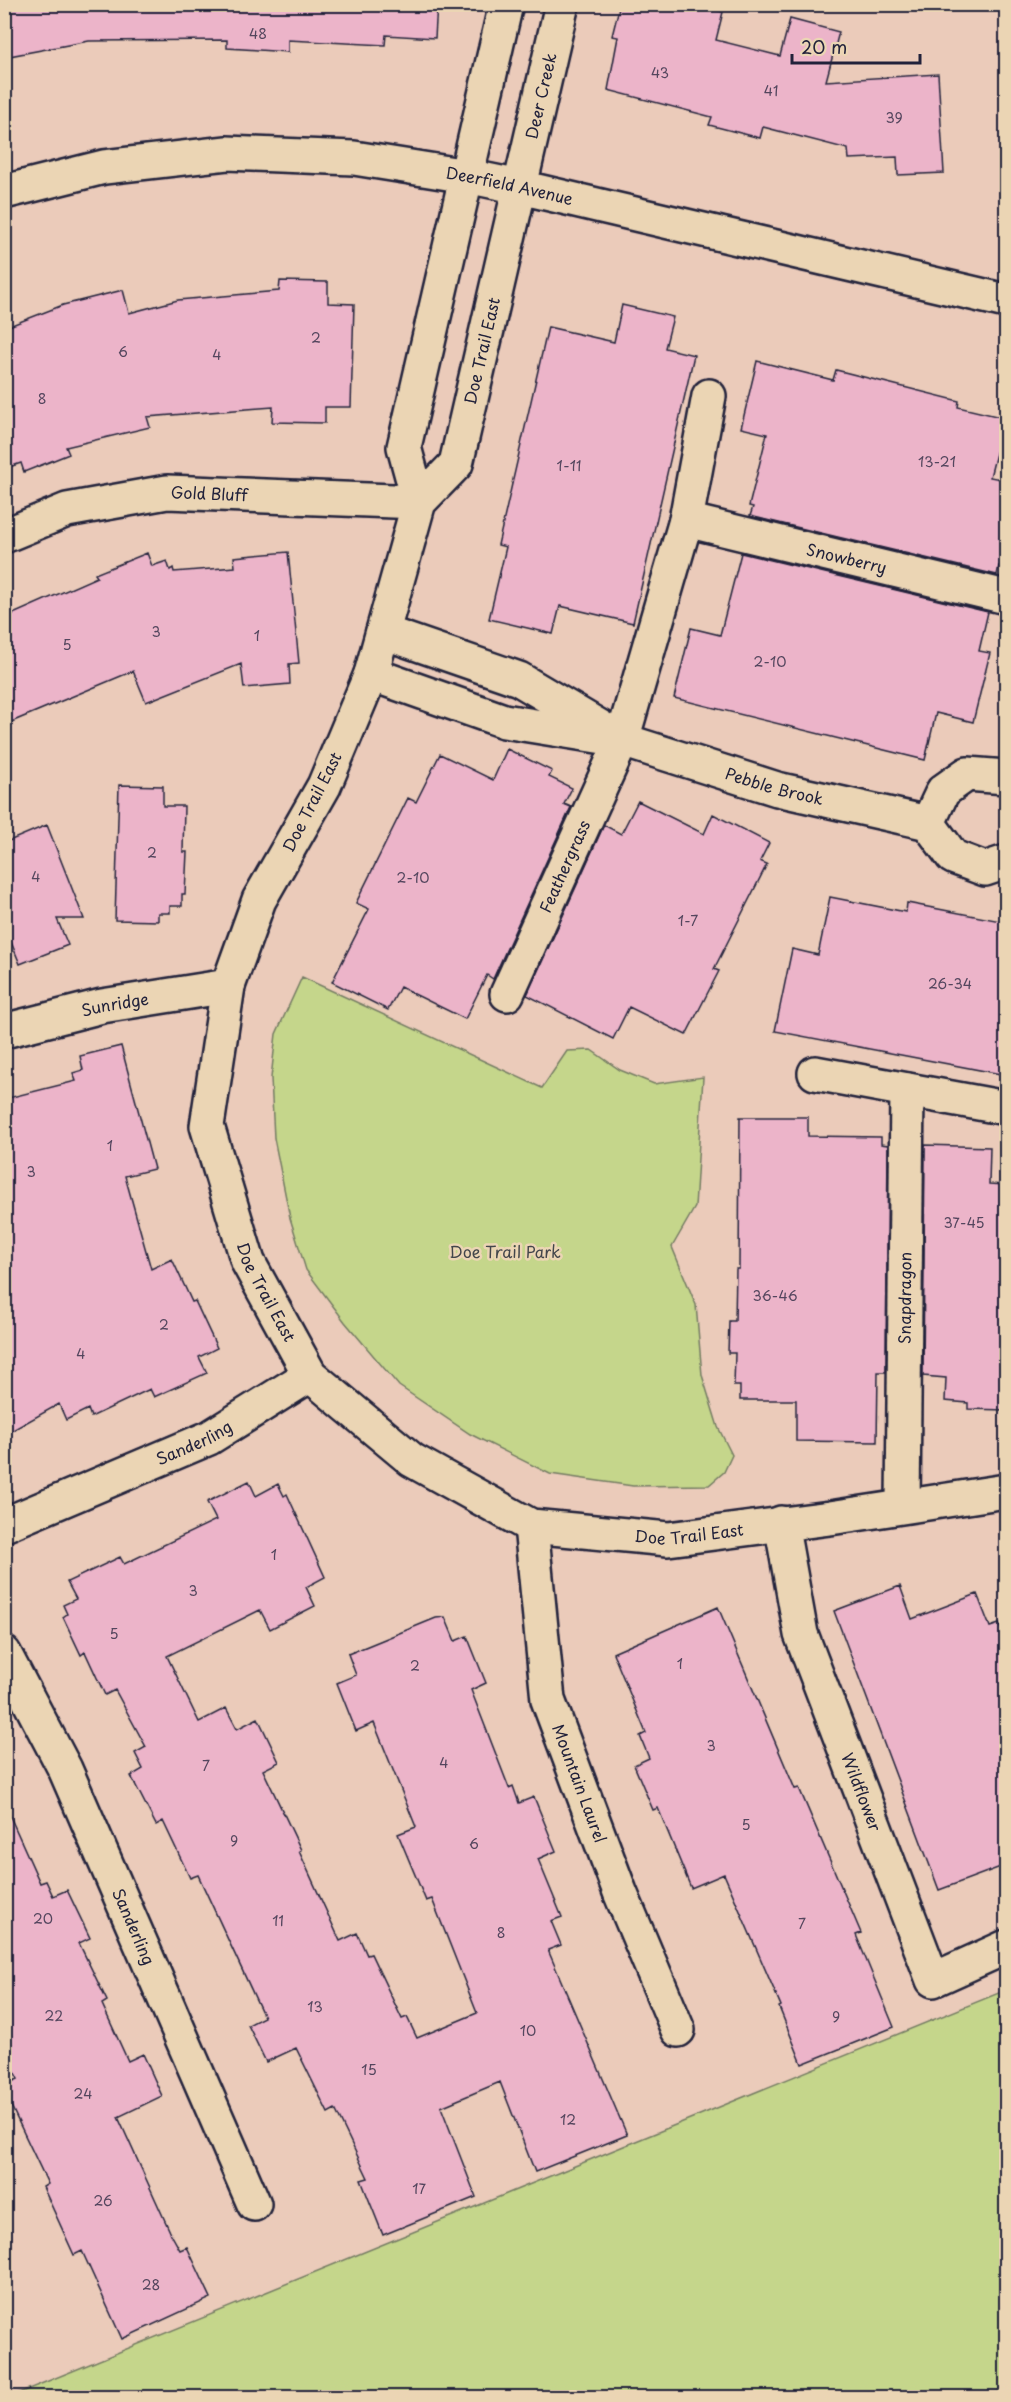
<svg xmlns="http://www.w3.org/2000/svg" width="1011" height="2402" font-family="'Playpen Sans',sans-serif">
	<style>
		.green { fill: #c5d68b; stroke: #747c63; stroke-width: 1.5 }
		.building { fill: #ecb4c9; stroke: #22223b; stroke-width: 1.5 }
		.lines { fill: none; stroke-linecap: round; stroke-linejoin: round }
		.street-casing { stroke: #22223b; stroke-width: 38 }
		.secondary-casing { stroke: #22223b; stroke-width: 38 }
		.street { stroke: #ebd5b4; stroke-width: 33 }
		.secondary { stroke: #ebd5b4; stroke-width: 33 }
		.labels { text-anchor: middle; stroke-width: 5; stroke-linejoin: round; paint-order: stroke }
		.number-label { font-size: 14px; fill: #54465e }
		.street-label { font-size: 16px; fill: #22223b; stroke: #ebd5b4 }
		.park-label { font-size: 16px; fill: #43464b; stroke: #ebd5b4 }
	</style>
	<rect width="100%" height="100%" fill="#ebcbba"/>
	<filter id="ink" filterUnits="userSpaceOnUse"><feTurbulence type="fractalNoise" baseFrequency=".0167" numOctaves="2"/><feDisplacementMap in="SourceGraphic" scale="12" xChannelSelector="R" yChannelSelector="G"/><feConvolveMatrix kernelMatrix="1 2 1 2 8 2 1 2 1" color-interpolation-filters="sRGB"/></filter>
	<g filter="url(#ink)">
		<!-- green -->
		<path class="green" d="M 302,977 L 542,1088 L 567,1051 L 591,1050 L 620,1070 L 654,1084 L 703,1077 L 695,1207 L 672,1247 L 696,1305 L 702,1375 L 718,1427 L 732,1455 L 724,1472 L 709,1485 L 633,1486 L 550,1474 L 470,1434 L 399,1386 L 345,1322 L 306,1270 L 290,1218 L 274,1138 L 271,1078 L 276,1034 Z
			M 1006,1990 L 1006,2388 L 982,2398 L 9,2397 Z"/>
		<!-- building -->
		<path class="building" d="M 4,4 L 437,4 L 435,38 L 386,35 L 385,45 L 288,40 L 288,52 L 227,48 L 227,40 L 89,41 L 4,57 Z
			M 620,4 L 693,4 L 723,12 L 716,40 L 780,56 L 790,19 L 839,32 L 826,81 L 938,74 L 944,173 L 898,175 L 897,157 L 849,159 L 848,149 L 763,127 L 760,138 L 709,125 L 712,117 L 608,90 L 618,37 L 612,36 Z
			M 280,281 L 328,282 L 328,303 L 354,304 L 351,407 L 325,407 L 325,423 L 272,422 L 273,407 L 147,417 L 150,427 L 66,447 L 69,454 L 24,472 L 21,463 L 4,469 L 4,328 L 63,305 L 123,290 L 129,313 L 178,300 L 279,291 Z
			M 622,305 L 673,317 L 665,348 L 694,355 L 633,623 L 560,606 L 553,634 L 489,619 L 506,547 L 498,545 L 548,327 L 614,342 Z
			M 757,361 L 833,380 L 836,370 L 959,401 L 958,407 L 1005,418 L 990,477 L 1006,480 L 1006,568 L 999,566 L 997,575 L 750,516 L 753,507 L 749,506 L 767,434 L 741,428 Z
			M 288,552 L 299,663 L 289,664 L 290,684 L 244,688 L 241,664 L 146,702 L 133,671 L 4,725 L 4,618 L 97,577 L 95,574 L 147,553 L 152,566 L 167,561 L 170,570 L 173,568 L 174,572 L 235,567 L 234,557 Z
			M 741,553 L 988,612 L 979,651 L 990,653 L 973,722 L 936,713 L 925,760 L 674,698 L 691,628 L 720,635 Z
			M 507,749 L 552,771 L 549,777 L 572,788 L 564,804 L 571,807 L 493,979 L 487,975 L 465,1019 L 400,987 L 388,1010 L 332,982 L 369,909 L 356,903 L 408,798 L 416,802 L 440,754 L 493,780 Z
			M 119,785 L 163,786 L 163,806 L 184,806 L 183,852 L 187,852 L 185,894 L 182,894 L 182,906 L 170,906 L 170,913 L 158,913 L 158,921 L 115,920 Z
			M 638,801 L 704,834 L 713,814 L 769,843 L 760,861 L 767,864 L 714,969 L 719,971 L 686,1035 L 629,1007 L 613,1039 L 527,995 L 604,825 L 621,834 Z
			M 47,825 L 84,919 L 57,919 L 68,945 L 20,964 L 4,925 L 4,843 Z
			M 830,897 L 906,912 L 907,903 L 1006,922 L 1006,1075 L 775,1031 L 792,949 L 818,955 Z
			M 121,1046 L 154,1169 L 125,1176 L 151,1269 L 172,1259 L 192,1302 L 195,1301 L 217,1348 L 199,1357 L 207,1373 L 154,1397 L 150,1389 L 91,1417 L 88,1409 L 66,1420 L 59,1404 L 4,1435 L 4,1099 L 76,1081 L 73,1073 L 83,1070 L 80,1056 Z
			M 740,1117 L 808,1117 L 808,1136 L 881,1137 L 881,1144 L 888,1145 L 886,1372 L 878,1372 L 877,1442 L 796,1441 L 796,1400 L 740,1400 L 740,1386 L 734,1386 L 735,1353 L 728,1353 L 729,1321 L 735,1321 L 736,1269 L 739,1269 Z
			M 925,1145 L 990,1147 L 989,1184 L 1006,1185 L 1006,1410 L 968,1409 L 968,1403 L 945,1401 L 946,1378 L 923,1376 Z
			M 249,1481 L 256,1496 L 278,1484 L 284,1496 L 287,1494 L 325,1577 L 306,1587 L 315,1606 L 270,1629 L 260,1610 L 167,1656 L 199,1722 L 226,1708 L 237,1729 L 258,1718 L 279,1762 L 263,1770 L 301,1850 L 299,1851 L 340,1941 L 357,1933 L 367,1955 L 371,1954 L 402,2019 L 407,2017 L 417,2038 L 477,2013 L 432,1899 L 426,1901 L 398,1834 L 416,1827 L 374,1723 L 356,1731 L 337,1683 L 356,1675 L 348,1654 L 436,1618 L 445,1617 L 455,1641 L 467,1636 L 486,1683 L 471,1690 L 509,1788 L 513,1786 L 519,1803 L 534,1797 L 556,1851 L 538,1859 L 562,1917 L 551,1921 L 561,1945 L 548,1950 L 627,2135 L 535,2172 L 500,2082 L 441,2107 L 476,2197 L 383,2235 L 361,2180 L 368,2178 L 335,2109 L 328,2113 L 296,2048 L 266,2062 L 248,2025 L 264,2017 L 198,1875 L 190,1878 L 163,1821 L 156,1825 L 131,1776 L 143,1769 L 135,1753 L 146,1747 L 115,1690 L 105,1695 L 85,1652 L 81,1655 L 63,1617 L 67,1614 L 63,1605 L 76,1599 L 67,1582 L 120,1557 L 124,1564 L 216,1520 L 207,1502 Z
			M 900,1586 L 912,1619 L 977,1594 L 990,1627 L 999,1624 L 1006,1644 L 1006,1865 L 939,1890 L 834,1611 Z
			M 718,1607 L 795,1789 L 799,1788 L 861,1933 L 856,1935 L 894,2027 L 802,2064 L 779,2007 L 781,2006 L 724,1874 L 691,1888 L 658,1808 L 653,1810 L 634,1765 L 649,1758 L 640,1736 L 646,1733 L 613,1653 Z
			M 4,1803 L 40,1883 L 46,1881 L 53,1896 L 67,1890 L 90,1938 L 79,1943 L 107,2001 L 102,2004 L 128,2061 L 143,2054 L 162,2096 L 118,2117 L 171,2234 L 180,2250 L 187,2247 L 211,2298 L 122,2339 L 82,2251 L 74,2255 L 43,2187 L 48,2184 L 4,2091 L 4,2085 L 18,2079 L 4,2051 Z"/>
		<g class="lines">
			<!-- street casing -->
			<g class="street-casing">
				<g id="street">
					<path id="s1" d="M 686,520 L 1006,597"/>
					<path id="s2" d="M 4,536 L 67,510 L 167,492 L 419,502"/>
					<path d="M 383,632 L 519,679 L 605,730"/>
					<path id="s3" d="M 371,674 L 504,721 L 622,740 L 777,789 L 928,823 L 953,857 L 985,869 L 1006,862"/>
					<path d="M 928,823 L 943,791 L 967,774 L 1006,777"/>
					<path id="s4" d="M 507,994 L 622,740 L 686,520 L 709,396"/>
					<path id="s5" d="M 4,1031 L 102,1006 L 228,986"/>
					<path d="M 815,1073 L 1006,1108"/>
					<path id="s6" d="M 903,1506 L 907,1090"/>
					<path id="s7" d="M 781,1523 L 801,1634 L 933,1980 L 1006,1947"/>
					<path id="s8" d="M 4,1525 L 209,1438 L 310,1375"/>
					<path id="s9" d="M 531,1526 L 548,1700 L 620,1892 L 678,2030"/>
					<path id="s10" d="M 4,1653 L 65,1769 L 254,2204"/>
				</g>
			</g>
			<!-- secondary casing -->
			<g class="secondary-casing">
				<g id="secondary">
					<path id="s11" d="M 562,4 L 456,464 L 419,502 L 371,674 L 324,786 L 259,900 L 228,986 L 207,1126 L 248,1262 L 310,1375 L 412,1460 L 531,1526 L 668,1539 L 830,1518 L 1006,1491"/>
					<path id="s12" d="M 4,192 L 104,167 L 227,153 L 354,158 L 467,176 L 520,187 L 1006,301"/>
					<path d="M 419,502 L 404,447 L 506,4"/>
				</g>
			</g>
			<!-- street -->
			<use href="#street" class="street"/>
			<!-- secondary -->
			<use href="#secondary" class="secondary"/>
		</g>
	</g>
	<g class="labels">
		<!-- number labels -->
		<g class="number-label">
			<text x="258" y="39">48</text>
			<text x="660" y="78">43</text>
			<text x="771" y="96">41</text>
			<text x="894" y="123">39</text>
			<text x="316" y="343">2</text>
			<text x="123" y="357">6</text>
			<text x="217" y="360">4</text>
			<text x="42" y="404">8</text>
			<text x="937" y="467">13-21</text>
			<text x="569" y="471">1-11</text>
			<text x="156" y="637">3</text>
			<text x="257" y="641">1</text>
			<text x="67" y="650">5</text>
			<text x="770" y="667">2-10</text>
			<text x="152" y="858">2</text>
			<text x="36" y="882">4</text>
			<text x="413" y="883">2-10</text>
			<text x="688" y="926">1-7</text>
			<text x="950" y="989">26-34</text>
			<text x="110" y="1151">1</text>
			<text x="31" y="1177">3</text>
			<text x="964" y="1228">37-45</text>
			<text x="775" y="1301">36-46</text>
			<text x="164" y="1330">2</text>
			<text x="81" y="1359">4</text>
			<text x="274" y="1560">1</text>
			<text x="193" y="1596">3</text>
			<text x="114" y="1639">5</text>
			<text x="680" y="1669">1</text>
			<text x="415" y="1671">2</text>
			<text x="711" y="1751">3</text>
			<text x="444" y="1768">4</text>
			<text x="206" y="1771">7</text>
			<text x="746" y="1830">5</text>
			<text x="234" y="1846">9</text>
			<text x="474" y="1849">6</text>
			<text x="43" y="1924">20</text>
			<text x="278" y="1926">11</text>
			<text x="802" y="1929">7</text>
			<text x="501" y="1938">8</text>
			<text x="315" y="2012">13</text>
			<text x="54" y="2021">22</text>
			<text x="836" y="2022">9</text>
			<text x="528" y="2036">10</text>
			<text x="369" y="2075">15</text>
			<text x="83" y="2099">24</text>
			<text x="568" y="2125">12</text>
			<text x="419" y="2194">17</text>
			<text x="103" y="2206">26</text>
			<text x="151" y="2290">28</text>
		</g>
		<!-- street labels -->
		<g class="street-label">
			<text transform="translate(541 96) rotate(-77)" y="6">Deer Creek</text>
			<text dy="6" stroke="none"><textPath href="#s12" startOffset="512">Deerfield Avenue</textPath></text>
			<text transform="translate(482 351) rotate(-77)" y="6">Doe Trail East</text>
			<text dy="6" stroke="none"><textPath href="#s2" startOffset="212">Gold Bluff</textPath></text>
			<text dy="6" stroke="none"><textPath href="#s1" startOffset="165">Snowberry</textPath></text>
			<text dy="6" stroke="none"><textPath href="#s3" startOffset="420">Pebble Brook</textPath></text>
			<text transform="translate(312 802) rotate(-63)" y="6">Doe Trail East</text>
			<text dy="6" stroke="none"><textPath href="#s4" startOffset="140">Feathergrass</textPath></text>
			<text dy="6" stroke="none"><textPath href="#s5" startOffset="114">Sunridge</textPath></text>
			<text dy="6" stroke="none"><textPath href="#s11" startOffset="1366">Doe Trail East</textPath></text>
			<text dy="6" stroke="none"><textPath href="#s6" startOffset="208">Snapdragon</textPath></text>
			<text dy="6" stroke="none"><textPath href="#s8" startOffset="207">Sanderling</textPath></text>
			<text dy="6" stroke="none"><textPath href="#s11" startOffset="1888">Doe Trail East</textPath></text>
			<text dy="6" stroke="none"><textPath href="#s9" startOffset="264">Mountain Laurel</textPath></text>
			<text dy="6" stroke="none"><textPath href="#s7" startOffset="282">Wildflower</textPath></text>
			<text dy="6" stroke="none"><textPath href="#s10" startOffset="303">Sanderling</textPath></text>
		</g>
		<!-- park labels -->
		<g class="park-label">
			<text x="505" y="1258">Doe Trail Park</text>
		</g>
	</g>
	<!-- margin -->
	<rect width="1011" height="2402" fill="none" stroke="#ebd5b4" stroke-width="24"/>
	<rect x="12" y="12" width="987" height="2378" fill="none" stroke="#22223b" stroke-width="2" filter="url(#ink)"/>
	<!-- scale -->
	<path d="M792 54v9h128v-9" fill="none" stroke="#22223b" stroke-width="3"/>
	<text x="801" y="54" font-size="18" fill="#22223b" stroke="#ebd5b4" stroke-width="4.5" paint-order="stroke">20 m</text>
</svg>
